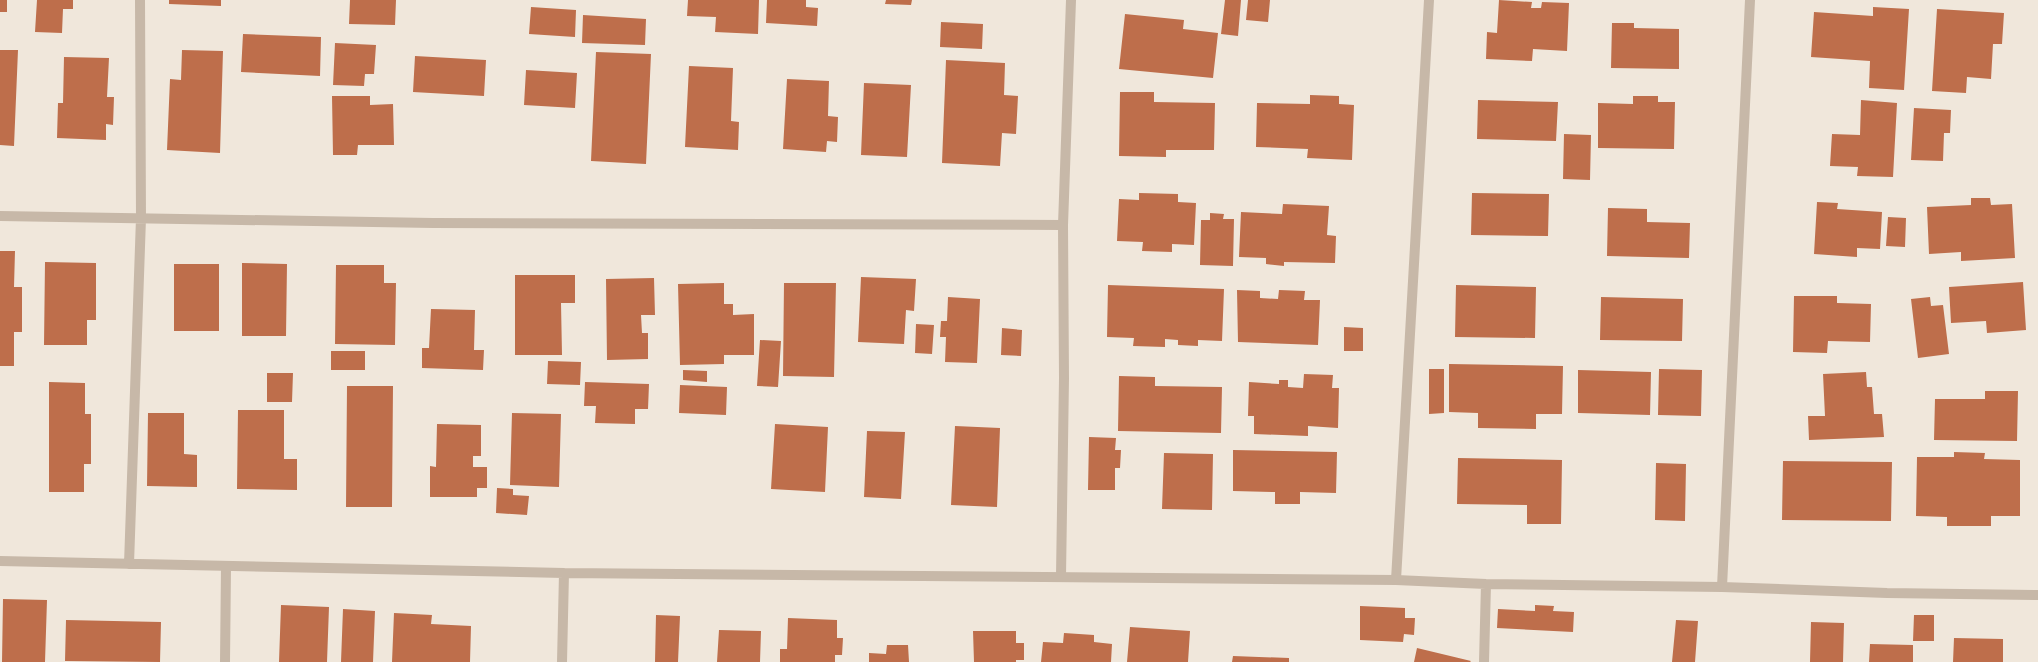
<svg xmlns="http://www.w3.org/2000/svg" width="2038" height="662" font-family="Overpass,sans-serif">
	<style>
		.building { fill: #be6e4b }
		.lines { fill: none; stroke-linecap: round; stroke-linejoin: round }
		.minor { stroke: #c7b8a8; stroke-width: 10 }
	</style>
	<rect width="100%" height="100%" fill="#f0e7db"/>
	<!-- building -->
	<path class="building" d="M 0,0 L 7,0 L 7,12 L 0,12 Z
		M 37,0 L 73,0 L 73,9 L 63,9 L 62,33 L 35,32 Z
		M 169,0 L 221,0 L 221,6 L 169,4 Z
		M 350,0 L 396,0 L 395,25 L 349,24 Z
		M 688,0 L 759,0 L 758,34 L 715,32 L 716,17 L 687,16 Z
		M 767,0 L 806,0 L 806,7 L 818,8 L 817,26 L 766,23 Z
		M 886,0 L 912,0 L 911,5 L 885,4 Z
		M 1225,0 L 1241,0 L 1238,36 L 1221,34 Z
		M 1248,0 L 1270,0 L 1268,22 L 1246,20 Z
		M 1499,0 L 1532,2 L 1531,8 L 1541,8 L 1542,2 L 1569,3 L 1567,51 L 1533,49 L 1532,61 L 1486,59 L 1487,32 L 1497,33 Z
		M 531,7 L 576,10 L 575,37 L 529,34 Z
		M 1873,7 L 1909,9 L 1904,90 L 1869,88 L 1870,61 L 1811,57 L 1814,12 L 1873,16 Z
		M 1937,9 L 2004,13 L 2002,44 L 1993,44 L 1991,79 L 1967,77 L 1966,93 L 1932,91 Z
		M 1125,14 L 1184,20 L 1183,29 L 1218,33 L 1213,78 L 1119,69 Z
		M 583,15 L 646,19 L 645,45 L 582,43 Z
		M 941,22 L 983,24 L 982,49 L 940,47 Z
		M 1612,23 L 1634,23 L 1634,28 L 1679,29 L 1679,69 L 1611,68 Z
		M 243,34 L 321,37 L 320,76 L 241,72 Z
		M 335,43 L 376,45 L 374,74 L 365,74 L 364,86 L 333,85 Z
		M 0,50 L 18,50 L 14,146 L 0,145 Z
		M 182,50 L 223,51 L 220,153 L 167,150 L 170,79 L 181,80 Z
		M 596,52 L 651,54 L 646,164 L 591,161 Z
		M 415,56 L 486,60 L 484,96 L 413,92 Z
		M 64,57 L 109,58 L 107,97 L 114,97 L 113,125 L 106,124 L 106,140 L 57,138 L 58,103 L 63,103 Z
		M 946,60 L 1005,63 L 1004,95 L 1018,96 L 1016,134 L 1002,133 L 1000,166 L 942,163 Z
		M 689,66 L 733,68 L 731,121 L 739,122 L 738,150 L 685,147 Z
		M 526,70 L 577,73 L 575,108 L 524,105 Z
		M 787,79 L 829,81 L 828,116 L 838,117 L 837,142 L 827,141 L 826,152 L 783,149 Z
		M 864,83 L 911,85 L 907,157 L 861,155 Z
		M 1120,92 L 1154,92 L 1154,102 L 1215,103 L 1214,150 L 1166,150 L 1166,157 L 1119,156 Z
		M 1310,95 L 1339,96 L 1339,104 L 1354,105 L 1352,160 L 1307,158 L 1308,149 L 1256,147 L 1257,103 L 1310,104 Z
		M 332,96 L 370,96 L 370,105 L 393,104 L 394,145 L 358,145 L 357,155 L 333,155 Z
		M 1633,96 L 1658,96 L 1658,102 L 1675,102 L 1674,149 L 1598,148 L 1598,103 L 1633,104 Z
		M 1478,100 L 1558,102 L 1556,141 L 1477,139 Z
		M 1861,100 L 1897,103 L 1893,177 L 1857,176 L 1858,167 L 1830,166 L 1832,134 L 1860,135 Z
		M 1914,108 L 1951,110 L 1950,133 L 1944,133 L 1943,161 L 1911,160 Z
		M 1564,134 L 1591,135 L 1590,180 L 1563,179 Z
		M 1139,193 L 1178,194 L 1178,202 L 1196,203 L 1194,245 L 1172,244 L 1172,252 L 1142,251 L 1143,242 L 1117,241 L 1119,199 L 1139,200 Z
		M 1472,193 L 1549,194 L 1548,236 L 1471,235 Z
		M 1971,198 L 1990,198 L 1991,205 L 2012,204 L 2015,258 L 1961,261 L 1961,252 L 1929,254 L 1927,207 L 1971,205 Z
		M 1817,202 L 1838,203 L 1837,209 L 1882,212 L 1880,249 L 1857,248 L 1857,257 L 1814,254 Z
		M 1283,204 L 1329,206 L 1327,235 L 1336,236 L 1335,263 L 1284,262 L 1284,266 L 1266,264 L 1266,258 L 1239,257 L 1241,212 L 1282,214 Z
		M 1608,208 L 1647,209 L 1647,222 L 1690,223 L 1689,258 L 1607,256 Z
		M 1210,213 L 1224,214 L 1223,219 L 1234,219 L 1233,266 L 1200,265 L 1201,220 L 1210,220 Z
		M 1888,217 L 1906,218 L 1905,247 L 1886,246 Z
		M 0,251 L 15,251 L 14,287 L 22,287 L 22,332 L 14,332 L 14,366 L 0,366 Z
		M 45,262 L 96,263 L 96,320 L 87,320 L 87,345 L 44,345 Z
		M 242,263 L 287,264 L 286,336 L 242,336 Z
		M 174,264 L 219,264 L 219,331 L 174,331 Z
		M 336,265 L 384,265 L 384,283 L 396,283 L 395,345 L 335,344 Z
		M 515,275 L 575,275 L 575,303 L 561,303 L 562,355 L 515,355 Z
		M 861,277 L 916,279 L 914,311 L 906,310 L 904,344 L 858,342 Z
		M 654,278 L 655,315 L 641,315 L 642,333 L 648,333 L 648,359 L 607,360 L 606,279 Z
		M 2023,282 L 2026,330 L 1987,333 L 1986,321 L 1951,323 L 1949,287 Z
		M 724,283 L 724,304 L 733,304 L 733,315 L 754,314 L 754,355 L 724,355 L 724,364 L 680,365 L 678,284 Z
		M 784,283 L 836,283 L 834,377 L 783,376 Z
		M 1108,285 L 1224,289 L 1222,341 L 1198,340 L 1198,346 L 1178,345 L 1178,340 L 1165,339 L 1165,347 L 1133,346 L 1134,338 L 1107,337 Z
		M 1456,285 L 1536,287 L 1535,338 L 1455,337 Z
		M 1237,290 L 1260,291 L 1260,298 L 1278,299 L 1279,290 L 1305,291 L 1304,300 L 1320,300 L 1318,345 L 1238,342 Z
		M 1794,296 L 1837,296 L 1837,303 L 1871,304 L 1870,342 L 1828,341 L 1827,353 L 1793,352 Z
		M 948,297 L 980,299 L 977,363 L 945,362 L 946,337 L 940,337 L 941,321 L 947,321 Z
		M 1601,297 L 1683,299 L 1682,341 L 1600,340 Z
		M 1930,297 L 1931,306 L 1943,305 L 1949,354 L 1918,358 L 1911,299 Z
		M 431,309 L 475,310 L 474,350 L 484,350 L 483,370 L 422,368 L 422,348 L 429,348 Z
		M 916,324 L 934,325 L 932,354 L 915,353 Z
		M 1344,327 L 1363,328 L 1363,351 L 1344,351 Z
		M 1002,328 L 1022,330 L 1021,356 L 1001,355 Z
		M 760,340 L 781,341 L 778,387 L 757,386 Z
		M 331,351 L 365,351 L 365,370 L 331,370 Z
		M 548,361 L 581,362 L 580,385 L 547,384 Z
		M 1449,364 L 1563,366 L 1562,414 L 1536,414 L 1536,429 L 1478,428 L 1478,413 L 1449,412 Z
		M 1429,369 L 1444,369 L 1444,413 L 1429,414 Z
		M 1659,369 L 1702,370 L 1701,416 L 1658,415 Z
		M 683,370 L 707,371 L 707,382 L 683,380 Z
		M 1578,370 L 1651,372 L 1650,415 L 1578,413 Z
		M 1866,372 L 1867,387 L 1872,387 L 1874,414 L 1882,414 L 1884,437 L 1809,440 L 1808,416 L 1825,416 L 1823,374 Z
		M 267,373 L 293,373 L 292,402 L 267,402 Z
		M 1304,374 L 1333,375 L 1332,388 L 1339,388 L 1338,428 L 1308,426 L 1308,436 L 1254,434 L 1254,416 L 1248,416 L 1249,382 L 1279,384 L 1279,380 L 1288,380 L 1288,387 L 1303,388 Z
		M 1119,376 L 1155,377 L 1155,386 L 1222,387 L 1221,433 L 1118,431 Z
		M 49,382 L 85,383 L 85,414 L 91,414 L 91,464 L 84,464 L 84,492 L 49,492 Z
		M 585,382 L 649,384 L 648,409 L 635,409 L 635,424 L 595,423 L 596,406 L 584,406 Z
		M 680,385 L 727,387 L 726,415 L 679,413 Z
		M 347,386 L 393,386 L 392,507 L 346,507 Z
		M 1985,391 L 2018,391 L 2017,441 L 1934,440 L 1935,399 L 1985,399 Z
		M 238,410 L 284,410 L 284,459 L 297,459 L 297,490 L 237,489 Z
		M 148,413 L 184,413 L 184,454 L 197,455 L 197,487 L 147,486 Z
		M 512,413 L 561,414 L 559,487 L 510,485 Z
		M 437,424 L 481,425 L 481,456 L 473,456 L 473,467 L 487,467 L 487,488 L 477,488 L 477,497 L 430,497 L 430,466 L 436,467 Z
		M 775,424 L 828,427 L 825,492 L 771,489 Z
		M 955,426 L 1000,428 L 997,507 L 951,505 Z
		M 867,431 L 905,432 L 901,499 L 864,497 Z
		M 1089,437 L 1116,438 L 1115,450 L 1121,450 L 1120,468 L 1115,468 L 1115,490 L 1088,490 Z
		M 1233,450 L 1337,452 L 1336,493 L 1300,492 L 1300,504 L 1275,504 L 1275,492 L 1233,491 Z
		M 1954,452 L 1985,453 L 1984,459 L 2020,460 L 2020,516 L 1991,516 L 1991,526 L 1947,526 L 1947,517 L 1916,516 L 1917,457 L 1954,457 Z
		M 1164,453 L 1213,454 L 1212,510 L 1162,509 Z
		M 1458,458 L 1562,460 L 1561,524 L 1527,524 L 1527,505 L 1457,504 Z
		M 1783,461 L 1892,462 L 1891,521 L 1782,520 Z
		M 1656,463 L 1686,464 L 1685,521 L 1655,520 Z
		M 497,488 L 513,489 L 513,495 L 529,496 L 527,515 L 496,513 Z
		M 3,599 L 47,600 L 45,662 L 2,662 Z
		M 281,605 L 329,607 L 327,662 L 279,662 Z
		M 1535,605 L 1554,606 L 1553,611 L 1574,612 L 1573,632 L 1497,628 L 1498,609 L 1535,611 Z
		M 1360,606 L 1405,608 L 1405,618 L 1415,618 L 1414,635 L 1404,634 L 1403,642 L 1360,640 Z
		M 343,609 L 375,611 L 373,662 L 341,662 Z
		M 394,613 L 432,615 L 431,624 L 471,626 L 470,662 L 392,662 Z
		M 656,615 L 680,616 L 678,662 L 655,662 Z
		M 1914,615 L 1934,615 L 1934,641 L 1913,641 Z
		M 788,618 L 837,620 L 837,638 L 843,638 L 842,655 L 835,655 L 835,662 L 780,662 L 780,649 L 787,649 Z
		M 66,620 L 161,622 L 160,662 L 65,661 Z
		M 1676,620 L 1698,621 L 1695,662 L 1672,662 Z
		M 1811,622 L 1844,623 L 1843,662 L 1810,662 Z
		M 1130,627 L 1190,631 L 1188,662 L 1127,662 Z
		M 719,630 L 761,631 L 760,662 L 717,662 Z
		M 973,631 L 1016,631 L 1016,643 L 1024,643 L 1024,660 L 1016,660 L 1016,662 L 974,662 Z
		M 1064,633 L 1094,635 L 1094,642 L 1112,644 L 1111,662 L 1041,662 L 1043,642 L 1063,643 Z
		M 1954,638 L 2003,639 L 2003,662 L 1953,662 Z
		M 1870,644 L 1913,645 L 1913,662 L 1869,662 Z
		M 887,645 L 908,645 L 909,662 L 869,662 L 869,653 L 886,654 Z
		M 1417,648 L 1471,661 L 1470,662 L 1414,662 Z
		M 1233,656 L 1289,658 L 1289,662 L 1232,662 Z"/>
	<g class="lines">
		<!-- minor -->
		<path class="minor" d="M 0,216 L 433,223 L 1063,225
			M 0,561 L 564,573 L 1396,580 L 1486,584 L 1722,587 L 1887,593 L 2038,595
			M 129,564 L 141,218 L 140,0
			M 1061,576 L 1064,378 L 1063,225 L 1071,0
			M 1396,580 L 1429,0
			M 1722,587 L 1750,0
			M 225,662 L 226,567
			M 562,662 L 564,573
			M 1484,662 L 1486,584"/>
	</g>
</svg>
